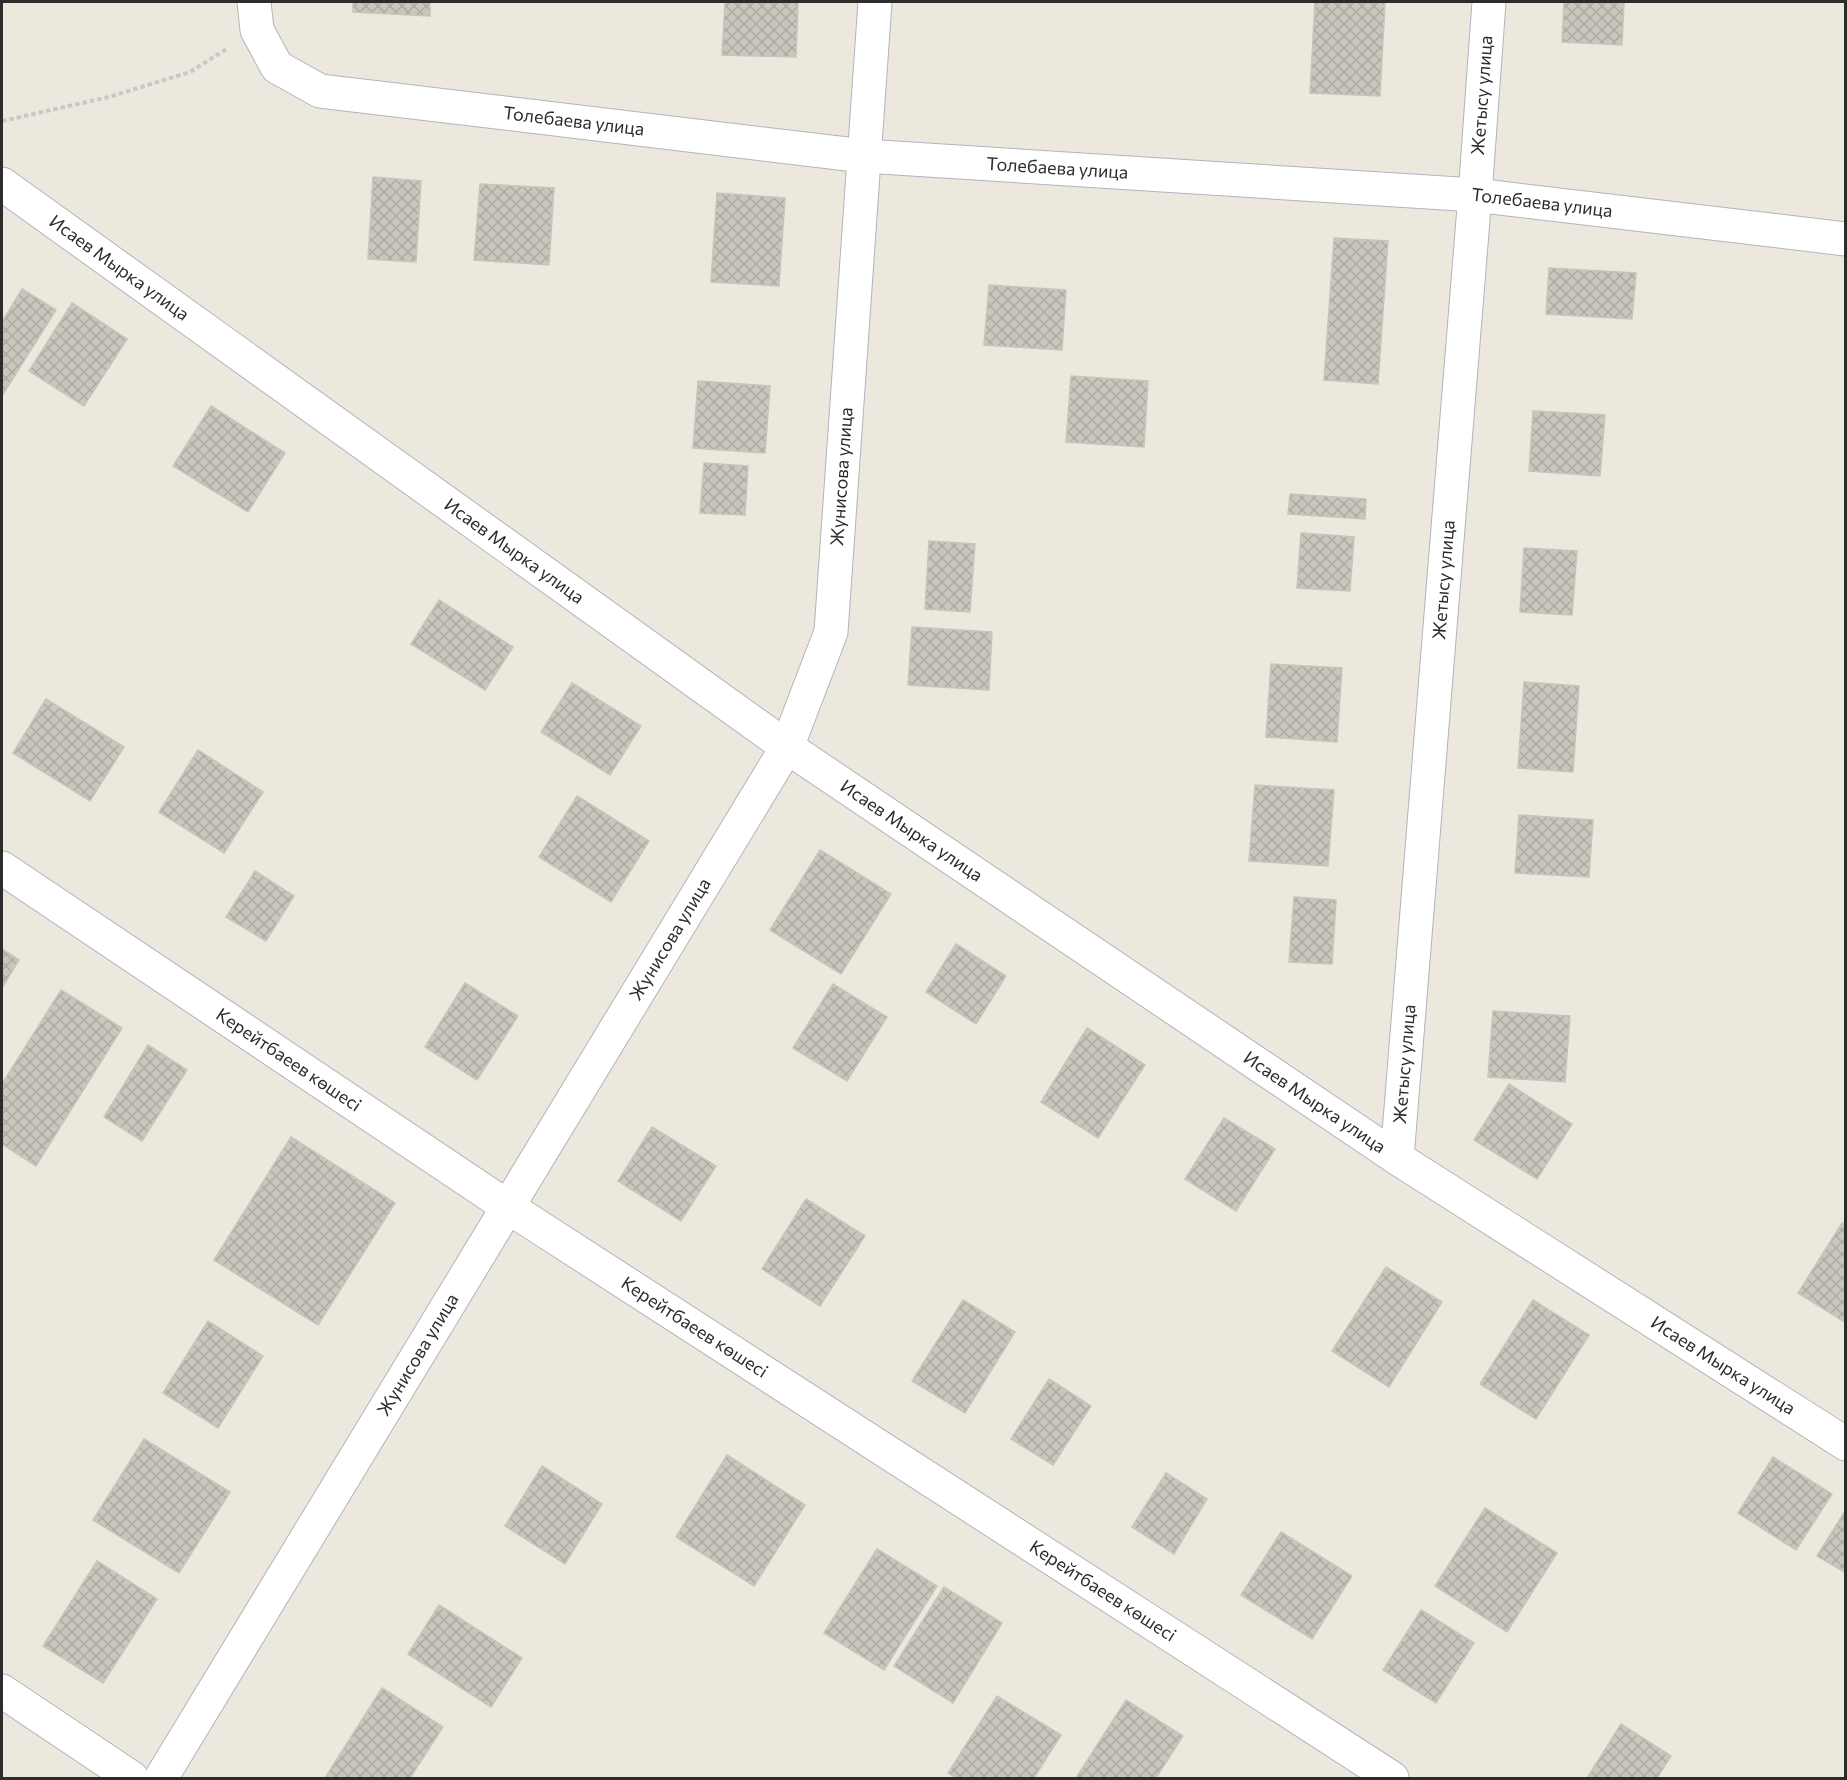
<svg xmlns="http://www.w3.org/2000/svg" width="1847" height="1780" font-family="Commissioner,sans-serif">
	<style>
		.building { fill: url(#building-cross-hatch); stroke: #c9c4b8; stroke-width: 1.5 }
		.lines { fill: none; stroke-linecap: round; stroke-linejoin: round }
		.minor-casing { stroke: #b2b3bf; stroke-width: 35 }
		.path { stroke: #c8c8c8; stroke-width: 4; stroke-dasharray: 4.5 3; stroke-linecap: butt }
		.minor { stroke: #fff; stroke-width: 33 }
		.labels { text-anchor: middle; stroke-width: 5; stroke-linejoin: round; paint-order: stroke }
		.street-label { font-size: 18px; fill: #2c2c2c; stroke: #fff }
	</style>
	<defs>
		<pattern id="building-cross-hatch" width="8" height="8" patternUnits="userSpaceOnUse" patternTransform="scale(1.5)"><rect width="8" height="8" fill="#c9c6bd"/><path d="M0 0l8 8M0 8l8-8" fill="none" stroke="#adaaa3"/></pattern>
	</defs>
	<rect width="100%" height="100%" fill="#ede8de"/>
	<!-- building -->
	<path class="building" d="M 353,2 L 430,2 L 430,16 L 353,12 Z
		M 725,2 L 798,2 L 796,57 L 722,55 Z
		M 1315,2 L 1385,2 L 1380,96 L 1310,93 Z
		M 1564,2 L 1624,2 L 1622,45 L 1562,42 Z
		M 373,177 L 421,181 L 416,262 L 368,259 Z
		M 480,184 L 554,188 L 549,265 L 474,260 Z
		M 717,193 L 785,198 L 779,286 L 711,282 Z
		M 1334,238 L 1388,241 L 1378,384 L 1324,380 Z
		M 1549,268 L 1636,273 L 1632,319 L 1546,314 Z
		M 989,285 L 1066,290 L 1062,350 L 984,345 Z
		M 22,289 L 56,310 L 2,396 L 2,322 Z
		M 72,303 L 127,339 L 84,406 L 29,371 Z
		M 1071,376 L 1148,381 L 1144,447 L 1066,442 Z
		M 698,381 L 770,386 L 765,453 L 693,448 Z
		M 211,406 L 285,453 L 248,512 L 173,466 Z
		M 1533,411 L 1605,415 L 1600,476 L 1529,471 Z
		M 704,463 L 748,466 L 745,515 L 700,513 Z
		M 1290,494 L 1366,499 L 1365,519 L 1288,514 Z
		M 1301,533 L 1354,537 L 1350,591 L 1297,588 Z
		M 929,541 L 975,544 L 970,612 L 925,609 Z
		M 1524,548 L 1577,551 L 1572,615 L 1520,612 Z
		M 439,600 L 513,647 L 485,690 L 411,644 Z
		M 912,627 L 992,632 L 989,690 L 908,685 Z
		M 1271,664 L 1342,668 L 1337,742 L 1266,737 Z
		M 1524,682 L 1579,686 L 1573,772 L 1518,768 Z
		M 572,683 L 641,726 L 610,775 L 541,732 Z
		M 46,699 L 124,747 L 90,801 L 13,753 Z
		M 198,750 L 263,792 L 224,853 L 159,812 Z
		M 1255,785 L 1334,790 L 1328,866 L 1249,861 Z
		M 577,796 L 649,841 L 611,902 L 539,857 Z
		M 1519,815 L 1593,820 L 1589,877 L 1515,873 Z
		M 820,850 L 891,894 L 841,974 L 770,930 Z
		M 255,871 L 294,896 L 266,941 L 226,917 Z
		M 1294,897 L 1336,900 L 1332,964 L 1289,962 Z
		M 956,944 L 1006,976 L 976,1024 L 926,992 Z
		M 2,949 L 19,960 L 2,988 Z
		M 465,983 L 518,1016 L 477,1080 L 425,1047 Z
		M 833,984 L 887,1017 L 847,1081 L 793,1048 Z
		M 61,990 L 122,1028 L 36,1166 L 2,1144 L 2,1084 Z
		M 1493,1011 L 1570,1016 L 1565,1082 L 1488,1077 Z
		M 1087,1028 L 1145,1065 L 1098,1138 L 1041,1102 Z
		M 148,1045 L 187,1070 L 142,1141 L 104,1117 Z
		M 1509,1084 L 1572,1124 L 1537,1179 L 1474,1140 Z
		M 1224,1118 L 1275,1149 L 1236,1211 L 1185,1179 Z
		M 652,1127 L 716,1166 L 681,1221 L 618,1181 Z
		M 291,1137 L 395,1203 L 318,1325 L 214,1260 Z
		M 806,1199 L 865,1236 L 820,1306 L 762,1269 Z
		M 1842,1223 L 1846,1225 L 1846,1323 L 1798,1293 Z
		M 1386,1267 L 1442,1302 L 1389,1387 L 1332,1351 Z
		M 963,1300 L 1015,1332 L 965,1413 L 912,1381 Z
		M 1533,1300 L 1589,1335 L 1536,1419 L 1480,1384 Z
		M 208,1321 L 263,1356 L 218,1428 L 163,1393 Z
		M 1049,1379 L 1091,1406 L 1053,1465 L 1011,1439 Z
		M 144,1439 L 230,1492 L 179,1573 L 93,1520 Z
		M 727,1455 L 805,1505 L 754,1586 L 676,1537 Z
		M 1773,1457 L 1832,1494 L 1796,1550 L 1738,1513 Z
		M 542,1466 L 602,1504 L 565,1564 L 505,1526 Z
		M 1166,1473 L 1207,1499 L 1174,1554 L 1132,1527 Z
		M 1485,1508 L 1557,1553 L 1507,1632 L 1435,1586 Z
		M 1845,1511 L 1846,1511 L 1846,1573 L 1817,1556 Z
		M 1281,1532 L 1352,1576 L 1312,1639 L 1241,1595 Z
		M 877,1549 L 937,1586 L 884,1670 L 824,1633 Z
		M 97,1561 L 157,1599 L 103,1683 L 43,1646 Z
		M 944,1587 L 1002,1623 L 953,1703 L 894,1666 Z
		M 439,1605 L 522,1658 L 491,1707 L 408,1654 Z
		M 1421,1610 L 1474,1643 L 1436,1703 L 1383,1670 Z
		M 382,1688 L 443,1727 L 410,1778 L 325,1778 Z
		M 997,1696 L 1061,1735 L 1034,1778 L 956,1778 L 948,1773 Z
		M 1126,1700 L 1183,1736 L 1156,1778 L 1076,1778 Z
		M 1621,1724 L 1671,1756 L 1657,1778 L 1587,1778 Z"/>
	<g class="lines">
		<!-- minor casing -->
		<g class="minor-casing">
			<g id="minor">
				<path id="s1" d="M 254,2 L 257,30 L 277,67 L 320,91 L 864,156 L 1475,195 L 1846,239"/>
				<path id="s2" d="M 2,184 L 787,747 L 1397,1158 L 1846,1444"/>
				<path id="s3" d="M 2,868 L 508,1207 L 1392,1778"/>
				<path id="s4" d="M 1397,1158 L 1475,195 L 1489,2"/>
				<path d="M 2,1691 L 132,1778"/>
				<path id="s5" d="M 161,1778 L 787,747 L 831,632 L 875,2"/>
			</g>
		</g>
		<!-- path -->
		<path class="path" d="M 2,121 L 109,97 L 190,72 L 228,48"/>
		<!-- minor -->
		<use href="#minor" class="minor"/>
	</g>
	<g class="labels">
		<!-- street labels -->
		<g class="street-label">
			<text dy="6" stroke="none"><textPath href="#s4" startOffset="1066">Жетысу улица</textPath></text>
			<text dy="6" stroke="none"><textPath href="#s1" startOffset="375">Толебаева улица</textPath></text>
			<text dy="6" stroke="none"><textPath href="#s1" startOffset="861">Толебаева улица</textPath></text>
			<text dy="6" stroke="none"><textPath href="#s1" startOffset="1347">Толебаева улица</textPath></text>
			<text dy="6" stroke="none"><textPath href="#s2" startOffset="144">Исаев Мырка улица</textPath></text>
			<text dy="6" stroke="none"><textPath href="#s5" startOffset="1485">Жунисова улица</textPath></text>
			<text dy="6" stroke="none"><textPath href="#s2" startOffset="630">Исаев Мырка улица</textPath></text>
			<text dy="6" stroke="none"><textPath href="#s4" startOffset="580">Жетысу улица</textPath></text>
			<text dy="6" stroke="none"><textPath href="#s2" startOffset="1116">Исаев Мырка улица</textPath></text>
			<text dy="6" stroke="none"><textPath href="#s5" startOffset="981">Жунисова улица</textPath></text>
			<text dy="6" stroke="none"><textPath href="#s3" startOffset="345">Керейтбаеев көшесі</textPath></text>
			<text dy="6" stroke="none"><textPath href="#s4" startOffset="94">Жетысу улица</textPath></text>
			<text dy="6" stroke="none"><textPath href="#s2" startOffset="1602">Исаев Мырка улица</textPath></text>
			<text dy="6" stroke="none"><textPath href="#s3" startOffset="831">Керейтбаеев көшесі</textPath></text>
			<text dy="6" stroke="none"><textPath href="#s5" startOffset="495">Жунисова улица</textPath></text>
			<text dy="6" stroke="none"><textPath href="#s2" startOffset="2088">Исаев Мырка улица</textPath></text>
			<text dy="6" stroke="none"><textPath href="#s3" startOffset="1317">Керейтбаеев көшесі</textPath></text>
		</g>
	</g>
	<!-- border -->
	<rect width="1847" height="1780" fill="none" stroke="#2c2c2c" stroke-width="6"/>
</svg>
